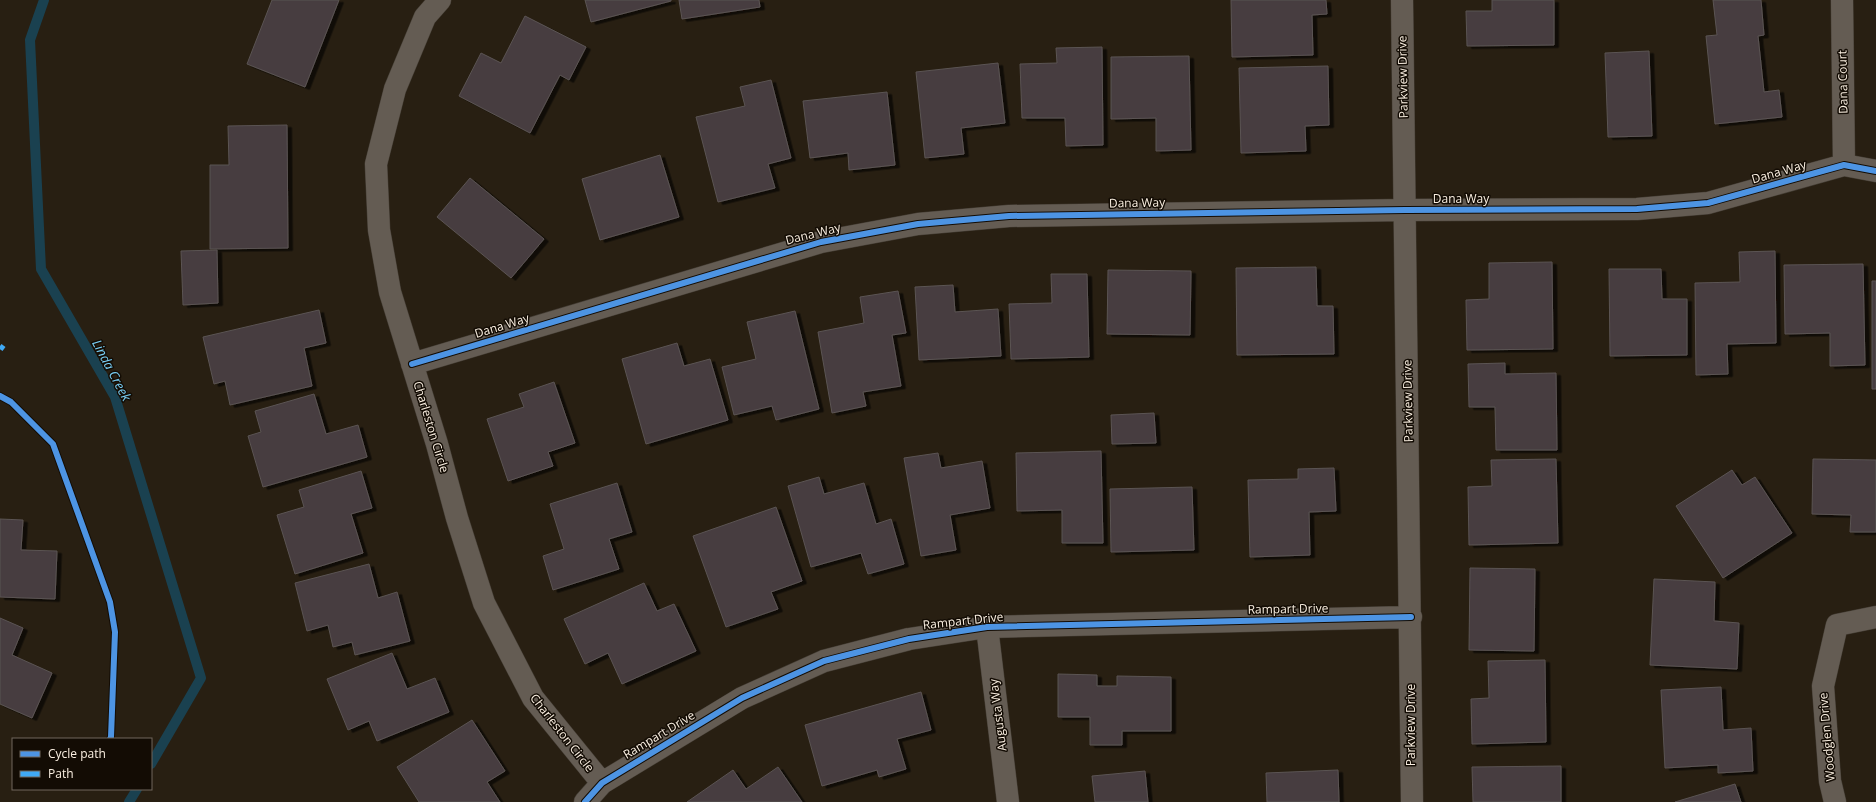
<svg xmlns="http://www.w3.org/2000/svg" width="1876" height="802" font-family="'Open Sans',sans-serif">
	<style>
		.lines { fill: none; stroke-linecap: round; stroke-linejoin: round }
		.stream { stroke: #1a4150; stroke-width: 10 }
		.building { fill: #463c40; stroke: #5b5453; filter: url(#shadow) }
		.street-casing { stroke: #433c33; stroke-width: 23 }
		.street { stroke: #645c53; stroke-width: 22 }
		.quiet { stroke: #3fa9f5; stroke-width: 5; stroke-dasharray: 10 5; stroke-linecap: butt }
		.cycleway-casing { stroke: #130c04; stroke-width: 8 }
		.cycleway { stroke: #4d94e3; stroke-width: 6 }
		.labels { text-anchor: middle; stroke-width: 3; stroke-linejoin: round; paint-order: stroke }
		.street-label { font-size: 12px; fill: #fbf0e2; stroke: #130c04 }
		.water-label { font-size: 13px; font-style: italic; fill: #79cef4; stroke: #130c04 }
	</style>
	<defs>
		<filter id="shadow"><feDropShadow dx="4.5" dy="2.5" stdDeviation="0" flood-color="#0009"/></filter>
	</defs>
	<rect width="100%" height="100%" fill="#281f12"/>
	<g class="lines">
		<!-- stream -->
		<path class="stream" d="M 44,0 L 30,40 L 41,269 L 115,397 L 201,678 L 151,764
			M 129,802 L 137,789"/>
	</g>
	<!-- building -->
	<path class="building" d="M 272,0 L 339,0 L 305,87 L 247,64 Z
		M 585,0 L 671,0 L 671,1 L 591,22 Z
		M 679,0 L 759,0 L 760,7 L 682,19 Z
		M 1231,0 L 1326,0 L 1327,14 L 1312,15 L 1313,55 L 1232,57 Z
		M 1492,0 L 1554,0 L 1554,45 L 1467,46 L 1466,11 L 1492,11 Z
		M 1713,0 L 1761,0 L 1764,35 L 1758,36 L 1764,92 L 1779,90 L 1782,117 L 1715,124 L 1706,36 L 1717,35 Z
		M 525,16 L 586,47 L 569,80 L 560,75 L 530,133 L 459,96 L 481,53 L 501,63 Z
		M 1102,47 L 1103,145 L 1066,146 L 1065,118 L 1022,118 L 1020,64 L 1057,63 L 1056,48 Z
		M 1649,51 L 1652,136 L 1608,137 L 1605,53 Z
		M 1189,56 L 1191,150 L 1156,151 L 1156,118 L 1111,119 L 1111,57 Z
		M 998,63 L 1005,123 L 961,128 L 964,154 L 925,158 L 916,72 Z
		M 1328,66 L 1329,125 L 1305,126 L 1306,151 L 1241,153 L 1239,68 Z
		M 771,80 L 791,158 L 768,164 L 775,188 L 718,202 L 696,117 L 745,106 L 740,87 Z
		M 887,92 L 895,165 L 849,170 L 848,153 L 810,158 L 803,101 Z
		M 287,125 L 288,248 L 210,249 L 210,165 L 229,165 L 228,126 Z
		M 660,155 L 679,217 L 600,240 L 582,179 Z
		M 470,178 L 544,239 L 511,278 L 437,217 Z
		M 217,250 L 218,303 L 183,305 L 181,251 Z
		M 1775,251 L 1776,343 L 1727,344 L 1728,374 L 1696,375 L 1695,283 L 1740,282 L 1739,252 Z
		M 1552,262 L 1553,349 L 1467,350 L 1466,300 L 1489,299 L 1489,263 Z
		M 1863,264 L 1865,365 L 1830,366 L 1830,333 L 1785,334 L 1784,265 Z
		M 1316,267 L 1317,306 L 1333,306 L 1334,354 L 1237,355 L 1236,268 Z
		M 1609,269 L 1661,269 L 1662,299 L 1687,299 L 1687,355 L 1610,356 Z
		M 1108,270 L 1191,271 L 1190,335 L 1107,334 Z
		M 1051,274 L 1087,274 L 1089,357 L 1011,359 L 1009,304 L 1052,303 Z
		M 1872,281 L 1876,281 L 1876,389 L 1872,389 Z
		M 953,285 L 955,312 L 998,309 L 1001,356 L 919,360 L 915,287 Z
		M 898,291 L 906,333 L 892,335 L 901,386 L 863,392 L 866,406 L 832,413 L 818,332 L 864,323 L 860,297 Z
		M 319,310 L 326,343 L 304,348 L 312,386 L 230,405 L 225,381 L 214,384 L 203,337 Z
		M 795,311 L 819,409 L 776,420 L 772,406 L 734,415 L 722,367 L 756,359 L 747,322 Z
		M 677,343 L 684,366 L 710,359 L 728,420 L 646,444 L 622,359 Z
		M 1505,363 L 1505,374 L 1556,373 L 1557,450 L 1496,450 L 1495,407 L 1469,407 L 1468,364 Z
		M 554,382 L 575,443 L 548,452 L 553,466 L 508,481 L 487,419 L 524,407 L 519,394 Z
		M 314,394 L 326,434 L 358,425 L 367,457 L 263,487 L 248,436 L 261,432 L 255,411 Z
		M 1154,413 L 1156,443 L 1112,444 L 1111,415 Z
		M 1101,451 L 1103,543 L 1062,543 L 1062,510 L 1017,511 L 1016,453 Z
		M 938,453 L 941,468 L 982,461 L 990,508 L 950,515 L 956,550 L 921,556 L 904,458 Z
		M 1556,459 L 1558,543 L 1469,545 L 1468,487 L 1492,486 L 1491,460 Z
		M 1813,459 L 1876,460 L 1876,532 L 1850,532 L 1851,515 L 1812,514 Z
		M 1334,468 L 1336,511 L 1309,512 L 1310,555 L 1250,557 L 1248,480 L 1298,479 L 1298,469 Z
		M 1732,470 L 1742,485 L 1755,477 L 1792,533 L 1723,578 L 1676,506 Z
		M 361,471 L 372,508 L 351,514 L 363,553 L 295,574 L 277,515 L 304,507 L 299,490 Z
		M 819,477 L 824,494 L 864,483 L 876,524 L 891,519 L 904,564 L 868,574 L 861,553 L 811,567 L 788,486 Z
		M 617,483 L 632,532 L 609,539 L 619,569 L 553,590 L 543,556 L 564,549 L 550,504 Z
		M 1192,487 L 1194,550 L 1111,552 L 1110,489 Z
		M 776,507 L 802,581 L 771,592 L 778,609 L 726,627 L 693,536 Z
		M 0,519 L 23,520 L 21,550 L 57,551 L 55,599 L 0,597 Z
		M 369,564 L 378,598 L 397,592 L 410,641 L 355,655 L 352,642 L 333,647 L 328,625 L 307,631 L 295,583 Z
		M 1470,568 L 1535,569 L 1534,651 L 1469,650 Z
		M 1654,579 L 1715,582 L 1714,621 L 1739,623 L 1737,669 L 1650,665 Z
		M 644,583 L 657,611 L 674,604 L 696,651 L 622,684 L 608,653 L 585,664 L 564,619 Z
		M 0,618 L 23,628 L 12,655 L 52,673 L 32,718 L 0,704 Z
		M 392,653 L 407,689 L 435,678 L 449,712 L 377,741 L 369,721 L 348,730 L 327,679 Z
		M 1545,660 L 1546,742 L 1472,744 L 1471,699 L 1489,698 L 1488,661 Z
		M 1058,674 L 1097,675 L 1097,686 L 1117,686 L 1117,676 L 1171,677 L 1171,731 L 1122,731 L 1122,745 L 1090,745 L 1090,717 L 1058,717 Z
		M 1721,687 L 1723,730 L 1751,728 L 1753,771 L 1718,773 L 1718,765 L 1665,768 L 1661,690 Z
		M 921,692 L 931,730 L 897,739 L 906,769 L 879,777 L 877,770 L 822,786 L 805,725 Z
		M 472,720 L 505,771 L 487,782 L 500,802 L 419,802 L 397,767 Z
		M 1561,766 L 1561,802 L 1473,802 L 1472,767 Z
		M 778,767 L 802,802 L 687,802 L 733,770 L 746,789 Z
		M 1338,770 L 1339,802 L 1267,802 L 1266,773 Z
		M 1145,771 L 1148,802 L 1095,802 L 1092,776 Z
		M 1735,784 L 1741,802 L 1675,802 Z"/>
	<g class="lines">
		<!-- street casing -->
		<g class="street-casing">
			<path id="street" d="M 440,0 L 425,17 L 395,89 L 376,164 L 379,230 L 390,292 L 437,444 L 457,518 L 484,603 L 533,698 L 602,783
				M 1402,0 L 1412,802
				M 1842,0 L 1844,165
				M 412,364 L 821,242 L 918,224 L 1009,216 L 1405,210 L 1637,209 L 1708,203 L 1844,165 L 1876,171
				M 987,627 L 1008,802
				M 585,802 L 602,783 L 742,698 L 824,661 L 909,639 L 987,627 L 1411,617
				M 1835,802 L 1830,781 L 1823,686 L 1837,625 L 1876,617"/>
		</g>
		<!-- street -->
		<use href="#street" class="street"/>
		<!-- quiet -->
		<path class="quiet" d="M 0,346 L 4,349"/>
		<!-- cycleway casing -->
		<g class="cycleway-casing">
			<path id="cycleway" d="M 412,364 L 821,242 L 918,224 L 1009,216 L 1405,210 L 1637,209 L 1708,203 L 1844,165 L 1876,171
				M 0,396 L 11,402 L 53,444 L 110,602 L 115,632 L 111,737 L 110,739
				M 585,802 L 602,783 L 742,698 L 824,661 L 909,639 L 987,627 L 1411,617"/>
		</g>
		<!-- cycleway -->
		<use href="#cycleway" class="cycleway"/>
	</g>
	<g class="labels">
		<!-- street labels -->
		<g class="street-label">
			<text transform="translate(1403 77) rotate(-91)" y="4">Parkview Drive</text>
			<text transform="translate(1843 82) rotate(-91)" y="4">Dana Court</text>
			<text transform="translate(1779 172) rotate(-16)" y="4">Dana Way</text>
			<text x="1461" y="203">Dana Way</text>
			<text transform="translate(1137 203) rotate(-1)" y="4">Dana Way</text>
			<text transform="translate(813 234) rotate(-14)" y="4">Dana Way</text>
			<text transform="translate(502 326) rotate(-17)" y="4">Dana Way</text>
			<text transform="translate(1408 401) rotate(-91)" y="4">Parkview Drive</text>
			<text transform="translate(431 427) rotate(73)" y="4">Charleston Circle</text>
			<text transform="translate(1288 609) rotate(-1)" y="4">Rampart Drive</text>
			<text transform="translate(963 621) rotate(-6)" y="4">Rampart Drive</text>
			<text transform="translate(998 715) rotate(-97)" y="4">Augusta Way</text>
			<text transform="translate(1411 725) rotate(-90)" y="4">Parkview Drive</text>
			<text transform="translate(562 733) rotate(52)" y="4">Charleston Circle</text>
			<text transform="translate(659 735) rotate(-31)" y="4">Rampart Drive</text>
			<text transform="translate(1827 737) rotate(-95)" y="4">Woodglen Drive</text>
		</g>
		<!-- water labels -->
		<g class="water-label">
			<text transform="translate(112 370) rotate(62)" y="5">Linda Creek</text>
		</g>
	</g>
	<!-- legend -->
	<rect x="12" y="738" width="140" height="52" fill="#130c04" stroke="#70675d"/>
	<rect x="20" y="751" width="20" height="6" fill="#4d94e3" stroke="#70675d"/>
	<text x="48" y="758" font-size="12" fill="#fbf0e2">Cycle path</text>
	<rect x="20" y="771" width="20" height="6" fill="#3fa9f5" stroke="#70675d"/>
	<text x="48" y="778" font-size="12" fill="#fbf0e2">Path</text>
</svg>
